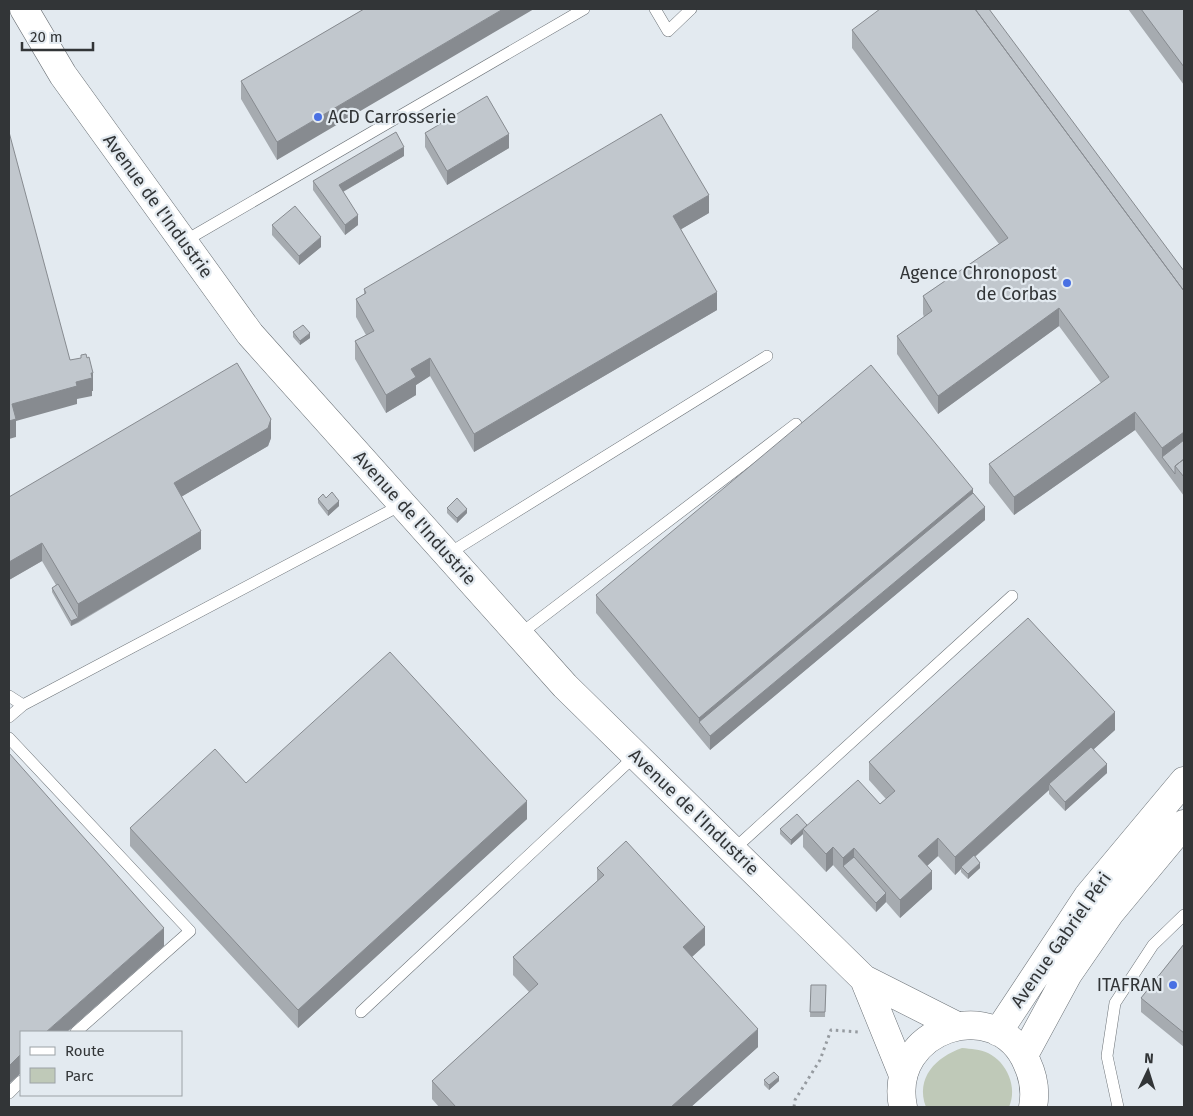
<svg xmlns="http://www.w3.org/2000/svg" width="1193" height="1116" font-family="'Fira Sans',sans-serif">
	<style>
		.green { fill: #bfc9b8 }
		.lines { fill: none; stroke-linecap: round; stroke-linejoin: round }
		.service-casing { stroke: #6c7277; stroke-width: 12 }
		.tertiary-casing { stroke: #6c7277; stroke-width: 29 }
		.secondary-casing { stroke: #6c7277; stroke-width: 29 }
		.path { stroke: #969ba0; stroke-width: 3; stroke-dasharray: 2.5 4; stroke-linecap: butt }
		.service { stroke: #fff; stroke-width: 11 }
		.tertiary { stroke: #fff; stroke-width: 28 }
		.secondary { stroke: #fff; stroke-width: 28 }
		.wall { fill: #a6abb0 }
		.shaded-wall { fill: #878b90 }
		.building { fill: #c1c7cd; stroke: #878b90 }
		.poi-dot { fill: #4970e3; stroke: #e3eaf0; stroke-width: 2 }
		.labels { text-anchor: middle; stroke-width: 4.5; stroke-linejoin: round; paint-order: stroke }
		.poi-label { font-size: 18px; fill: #323537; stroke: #e3eaf0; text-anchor: end }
		.street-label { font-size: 18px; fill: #323537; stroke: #e3eaf0 }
	</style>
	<rect width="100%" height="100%" fill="#e3eaf0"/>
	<!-- green -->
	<path class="green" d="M 962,1048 C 971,1049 980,1049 988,1053 C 1007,1062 1018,1088 1009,1107 L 926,1107 C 915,1078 936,1057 962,1048 Z"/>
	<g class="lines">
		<!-- service casing -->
		<g class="service-casing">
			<path id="service" d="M 655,9 L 668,31 L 691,9
				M 183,242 L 584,9
				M 448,554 L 767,356
				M 520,634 L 796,424
				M 9,696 L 23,705 L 403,504
				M 9,717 L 23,705
				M 9,738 L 190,931 L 76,1032
				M 733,850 L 1012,596
				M 361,1012 L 636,755
				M 9,1093 L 21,1081
				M 1118,1107 L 1107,1056 L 1115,1003 L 1153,945 L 1184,915"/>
		</g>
		<!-- tertiary casing -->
		<g class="tertiary-casing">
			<path id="tertiary" d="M 24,9 L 63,75 L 250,334 L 565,686 L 864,979 L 957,1026
				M 864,979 L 903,1075"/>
		</g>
		<!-- secondary casing -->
		<g class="secondary-casing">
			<path id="secondary" d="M 998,1032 L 1088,896 L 1184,781
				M 1024,1055 L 1068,974 L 1110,913 L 1184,824
				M 903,1107 C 887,1028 997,993 1027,1063 C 1034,1078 1036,1091 1033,1107"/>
		</g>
		<!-- path -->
		<path class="path" d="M 794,1107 L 795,1100 L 820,1060 L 831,1030 L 859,1032"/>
		<!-- service -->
		<use href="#service" class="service"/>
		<!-- tertiary -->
		<use href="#tertiary" class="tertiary"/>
		<!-- secondary -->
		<use href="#secondary" class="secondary"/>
	</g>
	<!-- wall -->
	<path class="wall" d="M 364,9 L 277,160 L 241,99 L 241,81 Z
		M 1128,9 L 1184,9 L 1184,85 Z
		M 852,30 L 1184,271 L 1184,496 L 1135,430 L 1014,515 L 989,483 L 989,464 L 1101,383 L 1059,326 L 938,414 L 897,354 L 897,336 L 924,317 L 923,314 L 923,296 L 999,244 L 852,48 Z
		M 425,133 L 509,148 L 447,185 L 425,147 Z
		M 404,156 L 343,192 L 358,225 L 345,235 L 313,190 L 313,181 Z
		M 709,213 L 681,229 L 717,310 L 474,452 L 430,376 L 416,385 L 416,395 L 386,413 L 355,359 L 355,341 L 366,335 L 356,317 L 356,299 L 364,294 L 364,289 Z
		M 272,225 L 321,247 L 299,265 L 272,235 Z
		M 293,332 L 310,338 L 300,345 L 293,337 Z
		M 271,438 L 268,446 L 181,497 L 201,549 L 78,623 L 71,626 L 52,592 L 52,588 L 56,585 L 42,561 L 9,580 L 9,497 Z
		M 973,493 L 985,520 L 710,750 L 596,613 L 596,595 Z
		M 326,498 L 339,506 L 328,516 L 318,503 L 318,499 Z
		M 447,508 L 467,513 L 457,523 L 447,513 Z
		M 1115,730 L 1094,749 L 1107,773 L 1065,811 L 1049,794 L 1049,790 L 975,857 L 980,868 L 968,879 L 961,872 L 961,869 L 955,875 L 938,856 L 927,866 L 932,889 L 900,918 L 886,902 L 876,912 L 833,865 L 826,872 L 803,847 L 803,834 L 791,845 L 780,834 L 780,829 L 807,825 L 880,804 L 886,799 L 869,780 L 869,762 Z
		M 246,783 L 527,819 L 298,1028 L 130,846 L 130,828 Z
		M 597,868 L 705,945 L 692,957 L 758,1047 L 691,1107 L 439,1107 L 432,1099 L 432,1081 L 529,992 L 513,975 L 513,957 L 597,881 Z
		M 1184,944 L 1184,1047 L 1141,1012 L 1141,998 Z
		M 811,985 L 826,985 L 825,1017 L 810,1017 Z
		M 764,1080 L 779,1081 L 769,1090 L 764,1085 Z"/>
	<!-- shaded-wall -->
	<path class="shaded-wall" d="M 503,9 L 534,9 L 277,160 L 277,142 Z
		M 509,134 L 509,148 L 447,185 L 447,171 Z
		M 404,147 L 404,156 L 339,194 L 339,185 Z
		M 709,195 L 709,213 L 673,234 L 673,216 Z
		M 358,215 L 358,225 L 345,235 L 345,225 Z
		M 321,237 L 321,247 L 299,265 L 299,256 Z
		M 717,292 L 717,310 L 474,452 L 474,434 Z
		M 1059,308 L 1059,326 L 938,414 L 938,396 Z
		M 310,333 L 310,338 L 300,345 L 300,341 Z
		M 430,358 L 430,376 L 416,385 L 416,395 L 386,413 L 386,395 L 411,369 Z
		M 91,373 L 93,373 L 93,391 L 92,391 L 92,396 L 77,399 L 77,404 L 16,421 L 16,437 L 9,439 L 9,421 L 12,404 L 76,382 Z
		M 1135,412 L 1135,430 L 1014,515 L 1014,497 Z
		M 271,419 L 271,438 L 268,446 L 174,501 L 174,483 Z
		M 1184,432 L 1184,450 L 1162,457 L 1162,448 Z
		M 973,489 L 973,507 L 699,722 L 699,718 Z
		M 339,501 L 339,506 L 328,516 L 328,511 Z
		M 985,507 L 985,520 L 710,750 L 710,736 Z
		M 467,509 L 467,513 L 457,523 L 457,518 Z
		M 201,531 L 201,549 L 71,626 L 71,621 L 78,618 L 78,604 Z
		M 42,543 L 42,561 L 9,580 L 9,562 Z
		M 1115,712 L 1115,730 L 1052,787 L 1049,784 L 1049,790 L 962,868 L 961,867 L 961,869 L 955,875 L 955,857 Z
		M 1107,764 L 1107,773 L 1065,811 L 1065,802 Z
		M 527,801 L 527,819 L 298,1028 L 298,1010 Z
		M 803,829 L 803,834 L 791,845 L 791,840 Z
		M 938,838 L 938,856 L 918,874 L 918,856 Z
		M 833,847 L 833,865 L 826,872 L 826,854 Z
		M 854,848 L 854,866 L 843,866 L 843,876 L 843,858 Z
		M 980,863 L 980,868 L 968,879 L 968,874 Z
		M 932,871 L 932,889 L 900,918 L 900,900 Z
		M 886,893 L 886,902 L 876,912 L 876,903 Z
		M 705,927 L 705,945 L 683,965 L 683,947 Z
		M 164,928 L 164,946 L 67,1032 L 46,1032 Z
		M 758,1029 L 758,1047 L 691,1107 L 671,1107 Z
		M 21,1054 L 21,1073 L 9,1084 L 9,1066 Z
		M 779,1077 L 779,1081 L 769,1090 L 769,1085 Z"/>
	<!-- building -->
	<path class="building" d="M 364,9 L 503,9 L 277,142 L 241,81 Z
		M 880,9 L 975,9 L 1184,291 L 1184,432 L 1162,448 L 1135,412 L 1014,497 L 989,464 L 1109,377 L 1059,308 L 938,396 L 897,336 L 932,311 L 923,296 L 1008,238 L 852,30 Z
		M 975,9 L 989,9 L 1184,271 L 1184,291 Z
		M 1141,9 L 1184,9 L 1184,67 Z
		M 487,96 L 509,134 L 447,171 L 425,133 Z
		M 661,114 L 709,195 L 673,216 L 717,292 L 474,434 L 430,358 L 411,369 L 416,377 L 386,395 L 355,341 L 374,331 L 356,299 L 366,293 L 364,289 Z
		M 9,132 L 70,360 L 81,358 L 81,355 L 86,354 L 87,358 L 89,357 L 93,373 L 91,373 L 92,378 L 76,382 L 77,386 L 12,404 L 16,419 L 9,421 Z
		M 396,132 L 404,147 L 339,185 L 358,215 L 345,225 L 313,181 Z
		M 295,206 L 321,237 L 299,256 L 272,225 Z
		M 303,325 L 310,333 L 300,341 L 293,332 Z
		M 237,363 L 271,419 L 268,428 L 174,483 L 201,531 L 78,604 L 42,543 L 9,562 L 9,497 Z
		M 871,365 L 973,489 L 699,718 L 596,595 Z
		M 1184,440 L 1184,459 L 1175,466 L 1175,474 L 1162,457 Z
		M 1184,459 L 1184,477 L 1175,466 Z
		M 332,492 L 339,501 L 328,511 L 318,499 L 323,494 L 326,498 Z
		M 973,493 L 985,507 L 710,736 L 699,722 Z
		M 457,498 L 467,509 L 457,518 L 447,508 Z
		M 58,584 L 78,618 L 71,621 L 52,588 Z
		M 1028,618 L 1115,712 L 955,857 L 938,838 L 918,856 L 932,871 L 900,900 L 854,848 L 843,858 L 833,847 L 826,854 L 803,829 L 858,780 L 880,804 L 895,791 L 869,762 Z
		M 390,652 L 527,801 L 298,1010 L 130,828 L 215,749 L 246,783 Z
		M 1091,747 L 1107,764 L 1065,802 L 1049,784 Z
		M 9,753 L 164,928 L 46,1032 L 21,1032 L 21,1054 L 9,1066 Z
		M 797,814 L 807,825 L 791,840 L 780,829 Z
		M 626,841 L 705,927 L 683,947 L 758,1029 L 671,1107 L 456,1107 L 432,1081 L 538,984 L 513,957 L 604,875 L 597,868 Z
		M 974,855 L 980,863 L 968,874 L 961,867 Z
		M 854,857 L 886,893 L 876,903 L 843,866 Z
		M 1184,944 L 1184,1033 L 1141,998 Z
		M 811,985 L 826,985 L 825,1012 L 810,1012 Z
		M 774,1072 L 779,1077 L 769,1085 L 764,1080 Z"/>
	<!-- markers -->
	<g class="poi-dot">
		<circle cx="318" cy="117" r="5"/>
		<circle cx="1067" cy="283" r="5"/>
		<circle cx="1173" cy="985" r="5"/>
	</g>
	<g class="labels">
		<!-- poi labels -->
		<g class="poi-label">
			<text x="328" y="123" text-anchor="start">ACD Carrosserie</text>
			<text x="1057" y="279">Agence Chronopost<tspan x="1057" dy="21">de Corbas</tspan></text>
			<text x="1163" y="991">ITAFRAN</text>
		</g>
		<!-- street labels -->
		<g class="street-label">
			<text transform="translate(158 206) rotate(54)" y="6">Avenue de l'Industrie</text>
			<text transform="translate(415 518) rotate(48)" y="6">Avenue de l'Industrie</text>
			<text transform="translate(694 812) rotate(44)" y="6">Avenue de l'Industrie</text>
			<text transform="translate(1061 940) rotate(-55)" y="6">Avenue Gabriel Péri</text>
		</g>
	</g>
	<!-- border -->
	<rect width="1193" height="1116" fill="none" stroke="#323537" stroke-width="20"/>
	<!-- legend -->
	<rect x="20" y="1031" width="162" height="65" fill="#e3eaf0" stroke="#9ca2a6"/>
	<rect x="30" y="1047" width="25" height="8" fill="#ffffff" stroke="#9ca2a6"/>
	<text x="65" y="1056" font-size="15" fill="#323537">Route</text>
	<rect x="30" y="1068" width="25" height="15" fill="#bfc9b8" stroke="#9ca2a6"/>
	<text x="65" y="1081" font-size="15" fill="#323537">Parc</text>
	<!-- north arrow -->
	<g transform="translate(1148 1071) rotate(4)" stroke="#e3eaf0" stroke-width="4" paint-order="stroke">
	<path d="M0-4L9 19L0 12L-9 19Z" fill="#323537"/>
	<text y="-8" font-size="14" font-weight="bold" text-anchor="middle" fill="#323537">N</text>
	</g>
	<!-- scale -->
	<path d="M22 42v8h71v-8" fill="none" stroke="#323537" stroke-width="2.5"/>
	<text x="30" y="42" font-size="15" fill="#323537" stroke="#e3eaf0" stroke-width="4" paint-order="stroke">20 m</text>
</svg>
